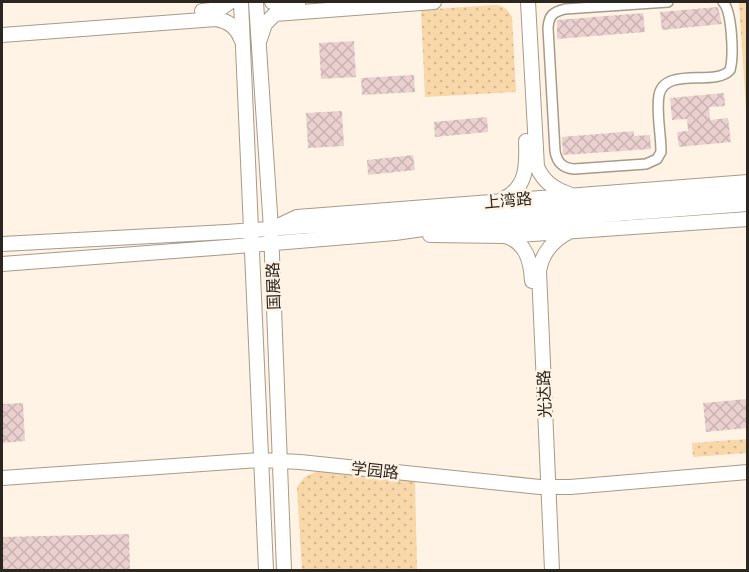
<svg xmlns="http://www.w3.org/2000/svg" width="749" height="572" font-family="Barlow,'Noto Sans SC',sans-serif">
	<style>
		.park { fill: url(#park-dots) }
		.building { fill: url(#building-cross-hatch) }
		.lines { fill: none; stroke-linecap: round; stroke-linejoin: round }
		.street-casing { stroke: #a79b89; stroke-width: 12 }
		.secondary-casing { stroke: #a79b89; stroke-width: 16 }
		.street { stroke: #fff; stroke-width: 9 }
		.secondary { stroke: #fff; stroke-width: 14 }
		.labels { text-anchor: middle; stroke-width: 5; stroke-linejoin: round; paint-order: stroke }
		.street-label { font-size: 16px; fill: #2b261f; stroke: #fef3e4 }
	</style>
	<defs>
		<pattern id="park-dots" width="8" height="8" patternUnits="userSpaceOnUse" patternTransform="scale(1.5)"><rect width="8" height="8" fill="#f8d7a9"/><path d="M2 2h.1M6 6h.1" fill="none" stroke="#d5b891" stroke-width="1.8" stroke-linecap="round"/></pattern>
		<pattern id="building-cross-hatch" width="8" height="8" patternUnits="userSpaceOnUse" patternTransform="scale(1.5)"><rect width="8" height="8" fill="#ead1cf"/><path d="M0 0l8 8M0 8l8-8" fill="none" stroke="#c9b3b1"/></pattern>
	</defs>
	<rect width="100%" height="100%" fill="#fef3e4"/>
	<!-- park -->
	<path class="park" d="M 739,2 L 746,2 L 747,10 L 747,125 Z
		M 493,5 C 503,5 507,8 512,17 L 516,92 L 425,97 L 421,10 Z
		M 747,439 L 747,453 L 693,457 L 692,443 Z
		M 327,470 L 415,480 L 417,570 L 302,570 L 297,488 C 304,474 313,472 327,470 Z"/>
	<!-- building -->
	<path class="building" d="M 718,7 L 722,24 L 662,30 L 660,12 Z
		M 643,13 L 645,32 L 557,39 L 557,20 Z
		M 354,41 L 356,77 L 321,79 L 319,43 Z
		M 414,75 L 415,92 L 362,95 L 361,78 Z
		M 724,93 L 725,106 L 709,107 L 710,120 L 728,118 L 731,142 L 679,147 L 677,132 L 688,131 L 687,119 L 672,120 L 670,98 Z
		M 342,111 L 344,146 L 308,148 L 306,113 Z
		M 487,117 L 488,132 L 435,137 L 434,122 Z
		M 634,131 L 634,136 L 650,135 L 651,149 L 563,155 L 562,137 Z
		M 413,155 L 415,170 L 368,175 L 367,160 Z
		M 747,399 L 747,428 L 706,432 L 703,403 Z
		M 23,403 L 25,441 L 2,443 L 2,404 Z
		M 129,534 L 130,570 L 2,570 L 2,537 Z"/>
	<g class="lines">
		<!-- street casing -->
		<g class="street-casing">
			<path id="street" d="M 668,2 L 565,9 C 553,12 549,15 548,28 L 555,151 C 557,163 563,168 574,169 L 646,164 L 657,159 L 661,152 C 661,133 656,112 659,95 C 665,66 716,87 730,70 C 734,56 732,11 723,2"/>
		</g>
		<!-- secondary casing -->
		<g class="secondary-casing">
			<path id="secondary" d="M 241,2 L 266,570
				M 256,2 L 271,229 L 284,570
				M 272,2 L 282,4 L 298,4
				M 528,2 L 537,167 C 544,182 554,189 569,194
				M 202,11 L 220,9 L 230,2
				M 2,35 L 216,19 C 228,21 237,27 241,39
				M 260,39 L 265,24 L 275,14 L 434,2
				M 503,199 C 527,188 527,165 526,141
				M 282,224 L 297,217 L 748,182
				M 430,235 L 505,236 L 748,219
				M 505,236 C 526,242 531,261 532,281
				M 2,244 L 227,232 L 748,194
				M 2,264 L 227,247 L 395,233 L 430,228 L 748,204
				M 2,478 L 261,460 L 300,462 L 540,487 L 570,487 L 748,472
				M 552,570 L 539,271 C 542,253 554,239 571,231"/>
		</g>
		<!-- street -->
		<use href="#street" class="street"/>
		<!-- secondary -->
		<use href="#secondary" class="secondary"/>
	</g>
	<g class="labels">
		<!-- street labels -->
		<g class="street-label">
			<text transform="translate(508 200) rotate(-5)" y="6">上湾路</text>
			<text transform="translate(273 286) rotate(-92)" y="6">国展路</text>
			<text transform="translate(544 394) rotate(-92)" y="6">光达路</text>
			<text transform="translate(375 470) rotate(6)" y="6">学园路</text>
		</g>
	</g>
	<!-- border -->
	<rect width="749" height="572" fill="none" stroke="#2b261f" stroke-width="6"/>
</svg>
